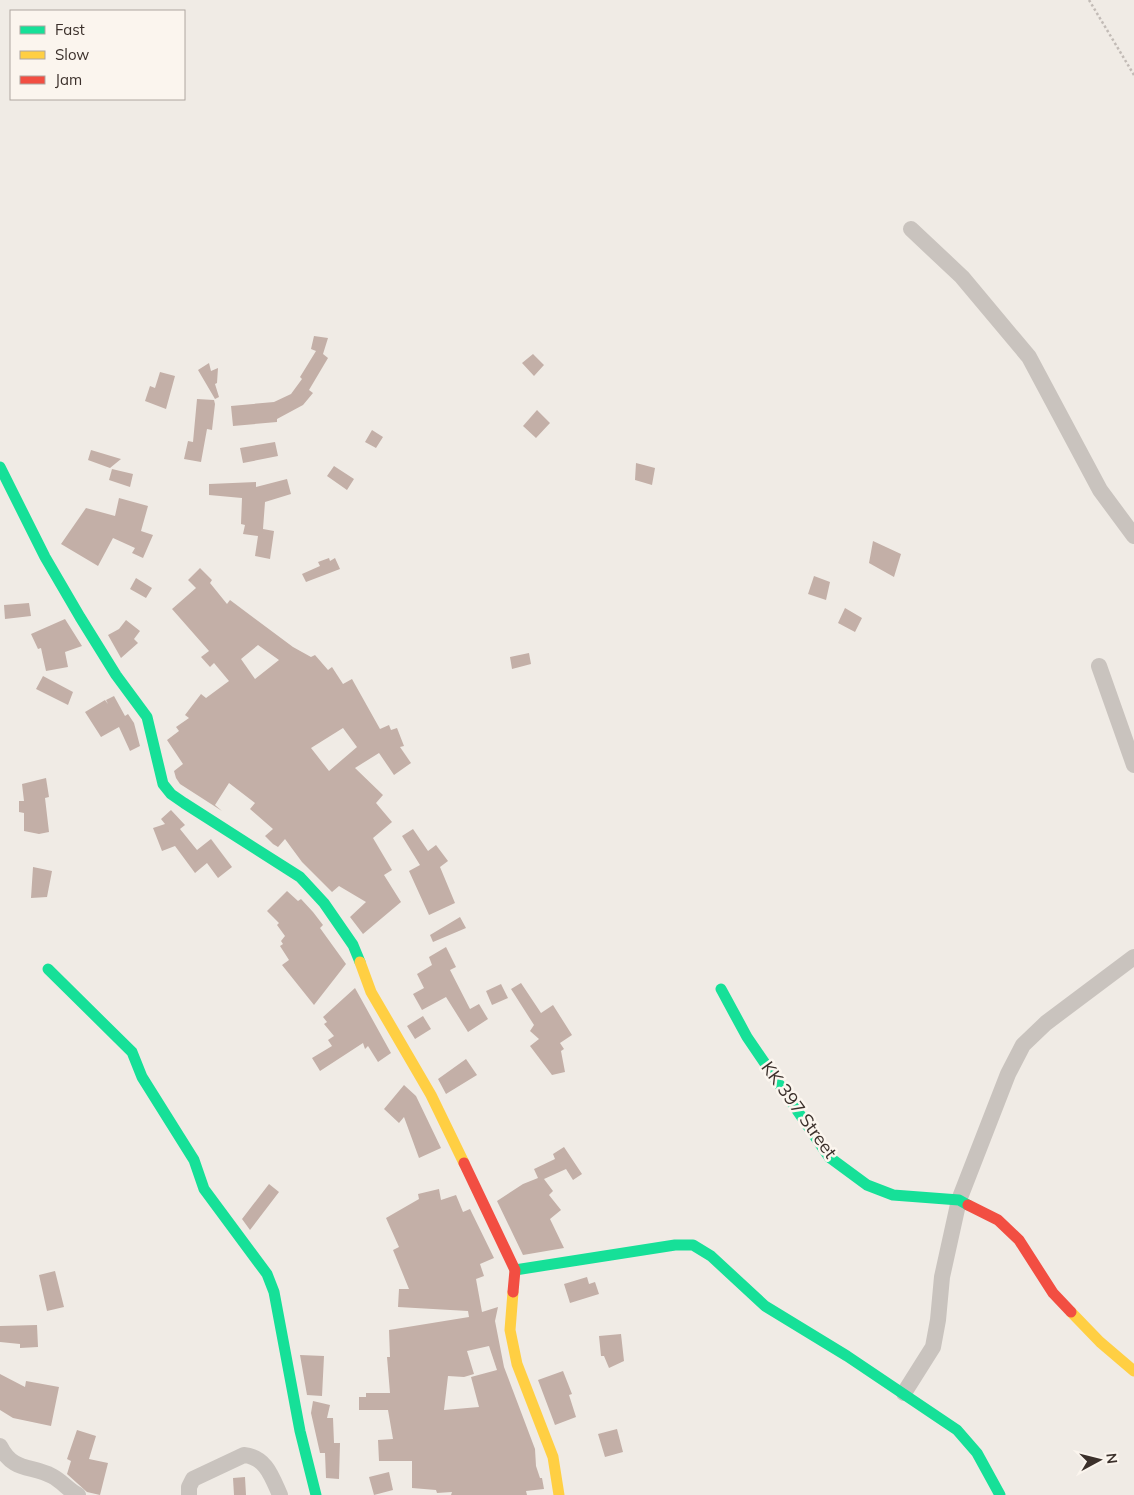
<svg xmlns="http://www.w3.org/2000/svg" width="1134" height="1495" font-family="Mulish,sans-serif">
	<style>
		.building { fill: #c3afa7; fill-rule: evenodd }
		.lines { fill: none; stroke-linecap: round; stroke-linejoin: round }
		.path { stroke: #c2bbb6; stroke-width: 2.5; stroke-dasharray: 2.5 2.5; stroke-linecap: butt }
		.street { stroke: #c9c3be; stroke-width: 16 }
		.fast { stroke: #16e098; stroke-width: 11 }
		.slow { stroke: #ffcf43; stroke-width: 11 }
		.jam { stroke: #f24e42; stroke-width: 11 }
		.labels { text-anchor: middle; stroke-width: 5; stroke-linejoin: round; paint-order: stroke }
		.street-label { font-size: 18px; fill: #3b302b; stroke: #fbf5ee }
	</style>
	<rect width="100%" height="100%" fill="#f0ebe5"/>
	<!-- building -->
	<path class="building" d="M 314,336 L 328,338 L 323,354 L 328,358 L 309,390 L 313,393 L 303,405 L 277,419 L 277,422 L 233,426 L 231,406 L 274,402 L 291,394 L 302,379 L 300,377 L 316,351 L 311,349 Z
		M 533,354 L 544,365 L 534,376 L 522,363 Z
		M 209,363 L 211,371 L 218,368 L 217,383 L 215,384 L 219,397 L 215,399 L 198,370 Z
		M 160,372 L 175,376 L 166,409 L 145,401 L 150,386 L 155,388 Z
		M 197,399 L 214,400 L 215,404 L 212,430 L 207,429 L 201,462 L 184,459 L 188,441 L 193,442 Z
		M 537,410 L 550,423 L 536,438 L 523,426 Z
		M 372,430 L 383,437 L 376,448 L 365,442 Z
		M 275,442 L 278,456 L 243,463 L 240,448 Z
		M 91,450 L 121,459 L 110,468 L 88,460 Z
		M 636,463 L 655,468 L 652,485 L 635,480 Z
		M 334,466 L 354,479 L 347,490 L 327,476 Z
		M 112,469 L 133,474 L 130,487 L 109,480 Z
		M 287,479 L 291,494 L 265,502 L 263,529 L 274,531 L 270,559 L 255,556 L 258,536 L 243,534 L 245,525 L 241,524 L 242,498 L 209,495 L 209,484 L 256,482 L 256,487 Z
		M 119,498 L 148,506 L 141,531 L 153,535 L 143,558 L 132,553 L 135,548 L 113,538 L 98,566 L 61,544 L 86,508 L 115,516 Z
		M 873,541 L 901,554 L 894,577 L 869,563 Z
		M 329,558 L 330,561 L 335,558 L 340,569 L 306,582 L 302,574 L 320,566 L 318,562 Z
		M 200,568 L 212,580 L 210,583 L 227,604 L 230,600 L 293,647 L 311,657 L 315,655 L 328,670 L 332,667 L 343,684 L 352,679 L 380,729 L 389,725 L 391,730 L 397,728 L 404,746 L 400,747 L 411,763 L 394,775 L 379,753 L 355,768 L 383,795 L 376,803 L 392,822 L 373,838 L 392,870 L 384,875 L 401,902 L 363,934 L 350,917 L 366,902 L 339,886 L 332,892 L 302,862 L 285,839 L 278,847 L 273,844 L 265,836 L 273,829 L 250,809 L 255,803 L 229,783 L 215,805 L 222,811 L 180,784 L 176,778 L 174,771 L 183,764 L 167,740 L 179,731 L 176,727 L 189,718 L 185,715 L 201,694 L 206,698 L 229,681 L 214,663 L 210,667 L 201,657 L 209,651 L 172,609 L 196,588 L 188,580 ZM 258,645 L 279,660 L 255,679 L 241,659 ZM 343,728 L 357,747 L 329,771 L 311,748 Z
		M 814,576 L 830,582 L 826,600 L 808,594 Z
		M 136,578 L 152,588 L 146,598 L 130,589 Z
		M 29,603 L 31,616 L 5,619 L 4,605 Z
		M 845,608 L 862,618 L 855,632 L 838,623 Z
		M 65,619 L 82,646 L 65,652 L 68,667 L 46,671 L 41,648 L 38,649 L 31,634 Z
		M 126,620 L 140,631 L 134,639 L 138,643 L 121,658 L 108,635 L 119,629 Z
		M 529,653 L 531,664 L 512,669 L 510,657 Z
		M 43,676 L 73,692 L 68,705 L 36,689 Z
		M 114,696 L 125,716 L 128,714 L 134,723 L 140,746 L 130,751 L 119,727 L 101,737 L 85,712 L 105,700 L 108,704 L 106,700 Z
		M 46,778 L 49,797 L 45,798 L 49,832 L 39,834 L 24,831 L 24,813 L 19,812 L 19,801 L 24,801 L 22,784 Z
		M 171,810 L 185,825 L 180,829 L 197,850 L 211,839 L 232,867 L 218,878 L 207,863 L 195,873 L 175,846 L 162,851 L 153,828 L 165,824 L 161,819 Z
		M 413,829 L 428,851 L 436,845 L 448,861 L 440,867 L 455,903 L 429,915 L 409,871 L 420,865 L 402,836 Z
		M 33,867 L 52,871 L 47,897 L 31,898 Z
		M 287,891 L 298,901 L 301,899 L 313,912 L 323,925 L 320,928 L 346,964 L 314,1005 L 282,965 L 289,960 L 280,946 L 283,944 L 281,941 L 285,936 L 277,925 L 279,923 L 267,911 Z
		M 460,917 L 466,928 L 433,942 L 430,935 Z
		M 446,947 L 456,967 L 450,970 L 470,1009 L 479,1004 L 488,1019 L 468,1032 L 446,997 L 422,1010 L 413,994 L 424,988 L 417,974 L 432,965 L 429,957 Z
		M 521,983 L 541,1013 L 553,1005 L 572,1035 L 560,1043 L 564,1049 L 561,1051 L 565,1072 L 552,1075 L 530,1046 L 539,1039 L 530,1031 L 534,1025 L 511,989 Z
		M 501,984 L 508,998 L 492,1005 L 486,991 Z
		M 355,988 L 391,1053 L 378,1062 L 368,1046 L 365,1049 L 363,1043 L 320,1071 L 312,1058 L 332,1046 L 328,1040 L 334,1036 L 324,1024 L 327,1022 L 323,1017 Z
		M 423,1016 L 431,1029 L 415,1039 L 407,1026 Z
		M 466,1059 L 477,1075 L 446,1094 L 438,1079 Z
		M 404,1085 L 416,1096 L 441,1148 L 419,1158 L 404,1117 L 399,1123 L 384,1109 Z
		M 564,1147 L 582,1174 L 573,1180 L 566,1169 L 544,1179 L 553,1191 L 549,1195 L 561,1210 L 550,1219 L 564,1248 L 523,1255 L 497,1201 L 523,1184 L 538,1178 L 534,1169 L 555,1159 L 553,1154 Z
		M 269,1184 L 279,1192 L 250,1230 L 242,1219 Z
		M 439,1189 L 441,1200 L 456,1195 L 463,1212 L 470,1209 L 494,1258 L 480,1264 L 484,1276 L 476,1279 L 482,1312 L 498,1307 L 495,1321 L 504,1367 L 535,1449 L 536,1466 L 540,1478 L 542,1478 L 544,1489 L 526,1491 L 527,1495 L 451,1495 L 452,1492 L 437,1493 L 436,1490 L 412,1488 L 412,1461 L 379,1461 L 378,1440 L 393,1439 L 388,1410 L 359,1410 L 359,1397 L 366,1397 L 366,1393 L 390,1393 L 387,1357 L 390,1357 L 389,1330 L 469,1317 L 468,1311 L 398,1307 L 399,1289 L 409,1289 L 393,1250 L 399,1247 L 386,1218 L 419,1199 L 418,1194 ZM 489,1346 L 497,1370 L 471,1377 L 479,1407 L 444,1410 L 448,1376 L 464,1377 L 474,1374 L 467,1351 Z
		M 55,1271 L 64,1307 L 47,1311 L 39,1275 Z
		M 587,1277 L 589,1284 L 595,1282 L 599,1294 L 570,1303 L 564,1284 Z
		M 37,1325 L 38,1347 L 20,1348 L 20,1344 L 0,1342 L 0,1326 Z
		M 621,1334 L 624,1361 L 609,1368 L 604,1356 L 601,1356 L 599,1336 Z
		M 300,1355 L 324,1356 L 322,1396 L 307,1395 Z
		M 563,1371 L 572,1394 L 569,1395 L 576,1417 L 555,1425 L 538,1380 Z
		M 0,1374 L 25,1387 L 26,1381 L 59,1387 L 51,1426 L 13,1418 L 0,1410 Z
		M 313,1401 L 330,1405 L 327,1418 L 333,1418 L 334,1443 L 340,1443 L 339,1479 L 326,1478 L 325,1453 L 320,1453 L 311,1413 Z
		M 617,1429 L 623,1452 L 605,1457 L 598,1434 Z
		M 77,1430 L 96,1436 L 89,1459 L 108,1463 L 100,1495 L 87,1492 L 67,1474 L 71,1461 L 67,1459 Z
		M 389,1472 L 393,1490 L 374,1495 L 369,1477 Z
		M 245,1477 L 246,1495 L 234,1495 L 233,1478 Z"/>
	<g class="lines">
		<!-- path -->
		<path class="path" d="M 1089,0 L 1134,75"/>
		<!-- street -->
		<path class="street" d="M 911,229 L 962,277 L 1029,357 L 1100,490 L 1134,536
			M 1099,666 L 1134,765
			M 904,1393 L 933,1347 L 938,1320 L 942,1277 L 959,1200 L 1008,1074 L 1023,1045 L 1046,1023 L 1134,957
			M 0,1446 C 13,1472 31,1465 52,1476 C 62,1481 68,1490 78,1495
			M 189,1495 L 189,1487 L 193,1479 L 244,1455 C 266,1457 272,1477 280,1495"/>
		<!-- fast -->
		<path class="fast" d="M 0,467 L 45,557 L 80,617 L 116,675 L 147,717 L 163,784 L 171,794 L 184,803 L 300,877 L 324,903 L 353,945 L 360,962
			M 48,969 L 132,1052 L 142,1077 L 194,1160 L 204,1189 L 267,1274 L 274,1292 L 300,1431 L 316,1495
			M 721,989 L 747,1037 L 829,1157 L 867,1185 L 893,1195 L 959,1200 L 968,1205
			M 515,1270 L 675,1245 L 693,1245 L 711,1256 L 765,1306 L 847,1356 L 957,1430 L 977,1453 L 1000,1495"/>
		<!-- slow -->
		<path class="slow" d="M 360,962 L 371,992 L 431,1095 L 464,1163
			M 513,1292 L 510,1330 L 517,1364 L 553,1457 L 559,1495
			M 1071,1312 L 1100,1342 L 1134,1371"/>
		<!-- jam -->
		<path class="jam" d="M 464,1163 L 515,1270 L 513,1292
			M 968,1205 L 998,1220 L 1019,1240 L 1053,1293 L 1071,1312"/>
	</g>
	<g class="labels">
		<!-- street labels -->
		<g class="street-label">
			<text transform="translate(799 1110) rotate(54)" y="6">KK 397 Street</text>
		</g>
	</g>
	<!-- legend -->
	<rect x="10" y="10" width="175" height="90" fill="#fbf5ee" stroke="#aea6a0"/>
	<rect x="20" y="26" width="25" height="8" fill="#16e098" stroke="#aea6a0"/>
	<text x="55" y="35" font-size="15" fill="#3b302b">Fast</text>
	<rect x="20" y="51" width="25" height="8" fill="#ffcf43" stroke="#aea6a0"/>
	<text x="55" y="60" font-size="15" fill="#3b302b">Slow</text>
	<rect x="20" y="76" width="25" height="8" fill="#f24e42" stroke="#aea6a0"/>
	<text x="55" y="85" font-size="15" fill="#3b302b">Jam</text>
	<!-- north arrow -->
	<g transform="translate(1099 1460) rotate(83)" stroke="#fbf5ee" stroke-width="4" paint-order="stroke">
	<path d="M0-4L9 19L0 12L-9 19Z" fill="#3b302b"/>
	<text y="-8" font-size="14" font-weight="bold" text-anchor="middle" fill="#3b302b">N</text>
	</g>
</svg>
